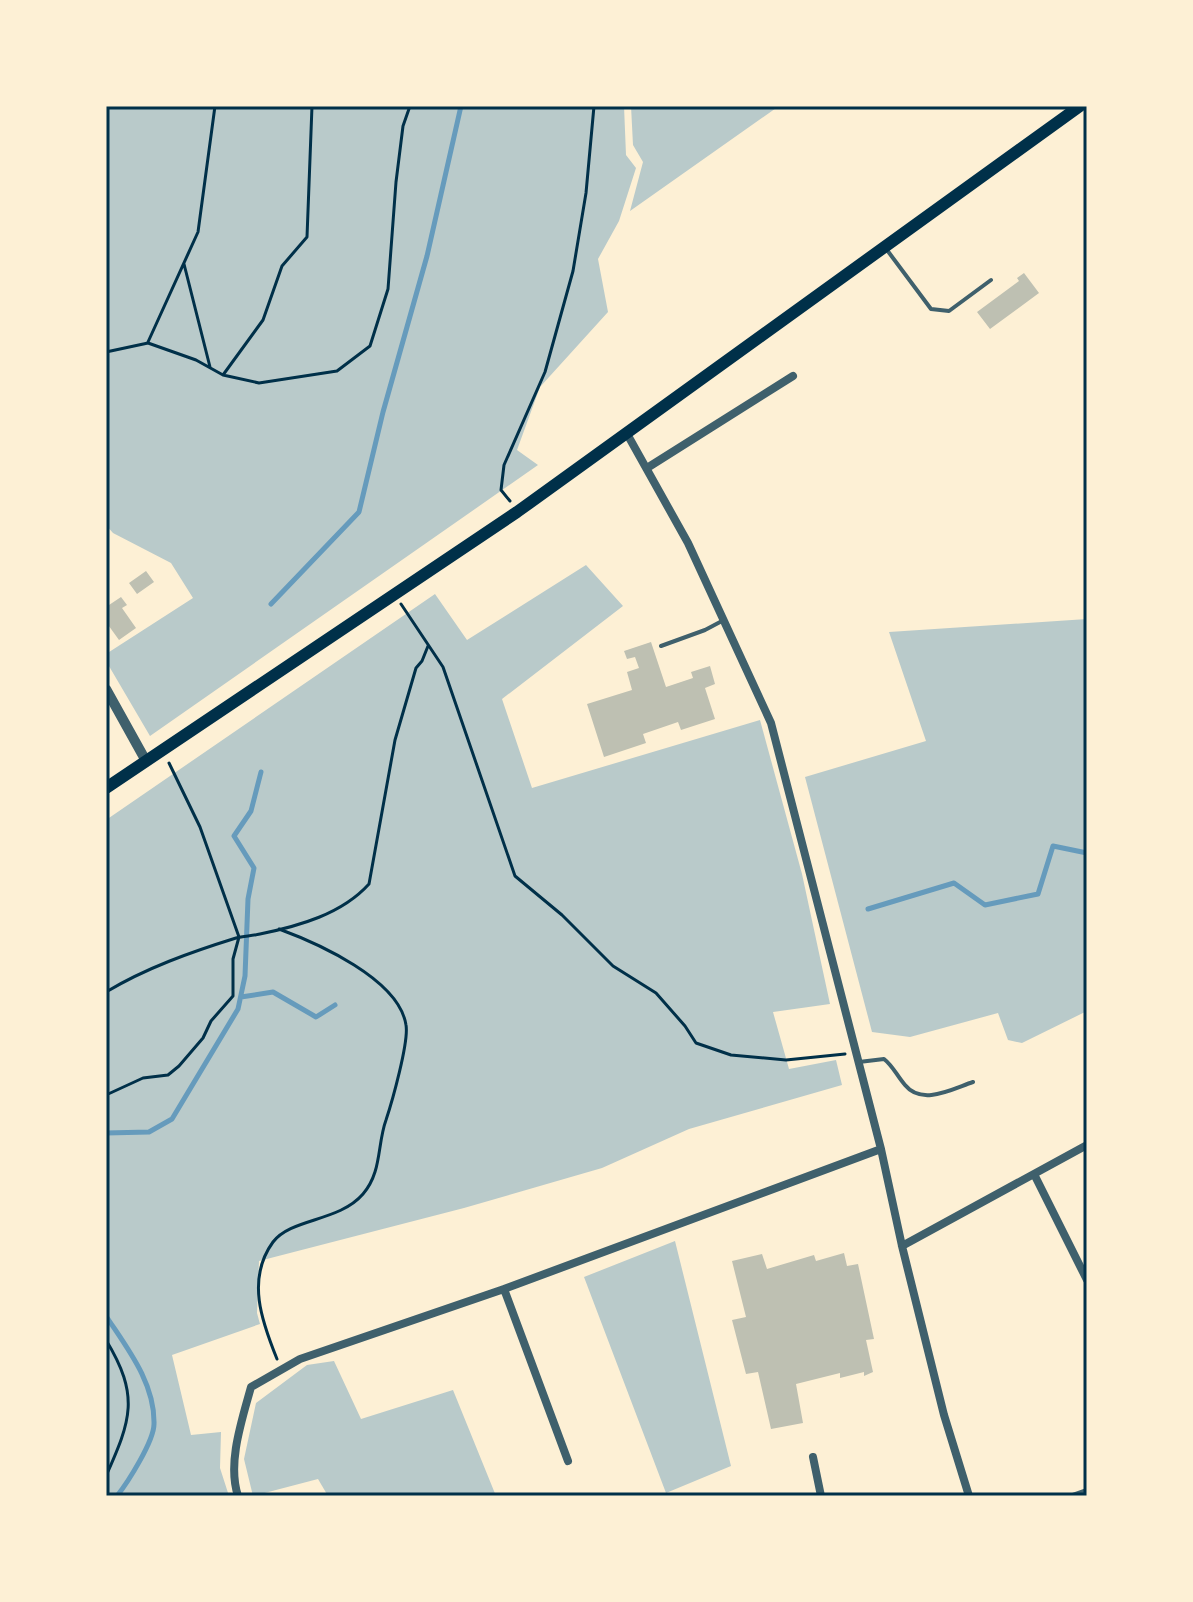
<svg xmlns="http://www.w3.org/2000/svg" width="1193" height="1602" font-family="'Fira Sans',sans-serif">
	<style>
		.green { fill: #b9caca }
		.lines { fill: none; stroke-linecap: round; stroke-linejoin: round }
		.stream { stroke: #669bbc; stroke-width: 5 }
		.building { fill: #bec0b2 }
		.path { stroke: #003049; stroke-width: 3 }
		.service { stroke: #3f606c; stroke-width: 4 }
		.minor { stroke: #3f606c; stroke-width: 8 }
		.tertiary { stroke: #3f606c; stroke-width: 10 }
		.primary { stroke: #003049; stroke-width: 12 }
		.neatline { fill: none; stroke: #003049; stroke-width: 3 }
	</style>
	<rect width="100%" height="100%" fill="#fdf0d5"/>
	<!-- green -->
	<path class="green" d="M 106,106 L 624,106 L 626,155 L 636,168 L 619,221 L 598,259 L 608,312 L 540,387 L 517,450 L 538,465 L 150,736 L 106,661 L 106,654 L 193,598 L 171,563 L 113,533 L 106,525 Z
		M 631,106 L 779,106 L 630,211 L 643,162 L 633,145 Z
		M 586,565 L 623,606 L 502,699 L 532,788 L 760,720 L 802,874 L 830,1004 L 773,1012 L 789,1069 L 836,1060 L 842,1085 L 689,1129 L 602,1168 L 464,1208 L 259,1261 L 257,1313 L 260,1324 L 172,1355 L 191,1435 L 221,1432 L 220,1468 L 229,1496 L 106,1496 L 106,820 L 435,594 L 467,640 Z
		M 1087,619 L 1087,1011 L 1022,1043 L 1008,1040 L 998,1013 L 910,1037 L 872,1032 L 805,777 L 926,741 L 889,632 Z
		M 675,1241 L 731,1466 L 666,1493 L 584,1277 Z
		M 334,1361 L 361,1419 L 453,1390 L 496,1496 L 328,1496 L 318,1479 L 253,1496 L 244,1459 L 256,1403 L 307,1365 Z"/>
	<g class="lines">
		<!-- stream -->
		<path class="stream" d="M 271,604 L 359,512 L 383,412 L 427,256 L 461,106
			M 868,909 L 954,883 L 985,905 L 1038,894 L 1053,846 L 1087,853
			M 241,997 L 273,992 L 316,1017 L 335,1005
			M 106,1133 L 149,1132 L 172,1119 L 238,1009 L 245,976 L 248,899 L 254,868 L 234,836 L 251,811 L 261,772
			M 106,1316 C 127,1348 155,1383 154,1424 C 154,1441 128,1482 117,1496"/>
	</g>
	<!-- building -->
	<path class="building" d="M 1024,273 L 1039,293 L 990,329 L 977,312 L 1019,281 L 1017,278 Z
		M 146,571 L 154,582 L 137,594 L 129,583 Z
		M 121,597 L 127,605 L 122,608 L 136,628 L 119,640 L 106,622 L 106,607 Z
		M 651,642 L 666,687 L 693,678 L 691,672 L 710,666 L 715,684 L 705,688 L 715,719 L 681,730 L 678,722 L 643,734 L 646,743 L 604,757 L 587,704 L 632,690 L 627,672 L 639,668 L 635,657 L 627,659 L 624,651 Z
		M 844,1253 L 847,1266 L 858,1264 L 874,1339 L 866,1340 L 873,1372 L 864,1376 L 864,1372 L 840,1378 L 840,1373 L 796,1384 L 803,1423 L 771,1429 L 758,1372 L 746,1374 L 732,1320 L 746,1317 L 732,1261 L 762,1254 L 767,1269 L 814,1255 L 816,1261 Z"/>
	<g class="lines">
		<!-- path -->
		<path class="path" d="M 184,264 L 210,367
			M 148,342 L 198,232 L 215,106
			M 106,352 L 148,343 L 196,360 L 223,375 L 259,383 L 337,371 L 370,346 L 388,289 L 396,182 L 403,126 L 410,106
			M 223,375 L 263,320 L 282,266 L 307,237 L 312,106
			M 510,501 L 501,490 L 504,465 L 545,372 L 573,271 L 586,193 L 594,106
			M 401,604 L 443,667 L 515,876 L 562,915 L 613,966 L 656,993 L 685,1026 L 696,1043 L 731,1055 L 786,1060 L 845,1054
			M 106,992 C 146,968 191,952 236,938 C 244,936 252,936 260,934 C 299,926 342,914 369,884 L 395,740 L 416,668 L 422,661 L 428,646
			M 106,1095 L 143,1078 L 168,1075 L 179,1066 L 203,1038 L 211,1021 L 233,996 L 233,959 L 239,937 L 200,827 L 169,763
			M 106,1340 C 140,1396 131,1420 106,1476
			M 277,1359 C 262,1322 246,1279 273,1242 C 291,1218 339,1222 363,1194 C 382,1172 377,1145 386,1120 C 392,1102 409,1042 406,1025 C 399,979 317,943 279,929"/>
		<!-- service -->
		<path class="service" d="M 887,250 L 931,309 L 949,311 L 991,280
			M 661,646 L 705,630 L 722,621
			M 859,1062 L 884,1059 C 893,1066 897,1076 905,1085 C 922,1106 952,1089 973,1082
			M 1070,1496 L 1087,1490"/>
		<!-- minor -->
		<path class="minor" d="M 626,432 L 688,543 L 771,723 L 881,1149 L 902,1246 L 944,1415 L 969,1496
			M 647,468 L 793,376
			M 1034,1174 L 1087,1280
			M 902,1246 L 1087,1145
			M 504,1289 L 568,1461
			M 813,1457 L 821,1496
			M 238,1496 C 227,1463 242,1420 251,1387 L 300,1359 L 504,1289 L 881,1149"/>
		<!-- tertiary -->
		<path class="tertiary" d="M 106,689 L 146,761"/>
		<!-- primary -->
		<path class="primary" d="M 106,788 L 517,512 L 1080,106"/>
	</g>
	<!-- border -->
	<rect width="1193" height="1602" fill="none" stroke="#fdf0d5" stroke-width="216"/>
	<rect x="108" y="108" width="977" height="1386" class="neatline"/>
</svg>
